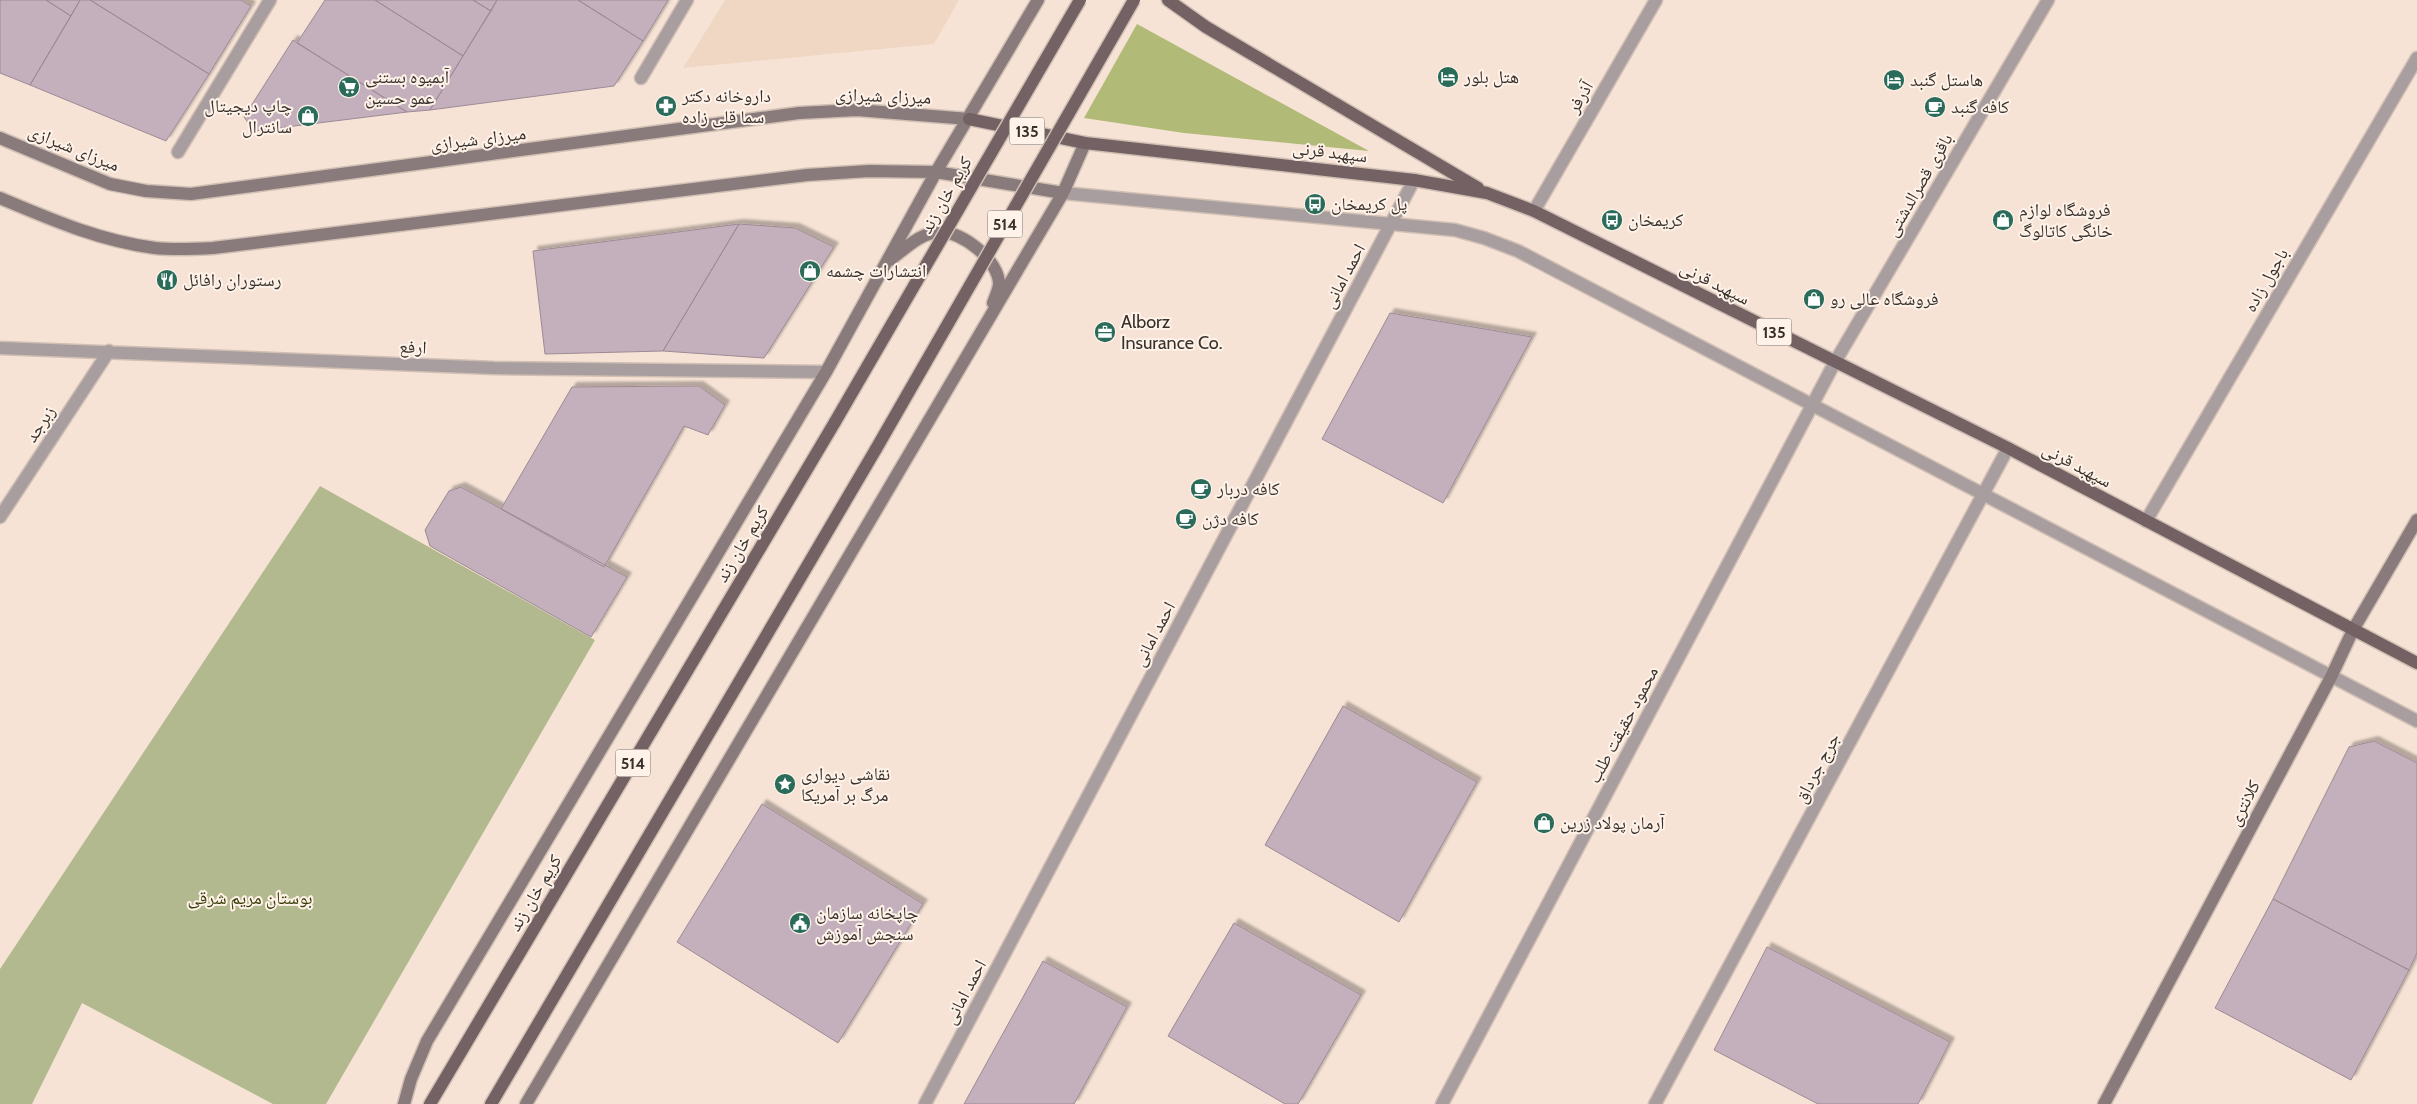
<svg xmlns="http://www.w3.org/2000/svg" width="2417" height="1104" font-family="Cabin,'Noto Naskh Arabic',sans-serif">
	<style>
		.built { fill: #f0d7c4 }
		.green { fill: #b3b98f }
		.forest { fill: #b1ba76 }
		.building { fill: #c4b0bc; stroke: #9d8a95; filter: url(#shadow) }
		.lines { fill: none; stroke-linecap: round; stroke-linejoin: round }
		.lane-casing { stroke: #d0bfb3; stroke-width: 15 }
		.street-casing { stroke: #d0bfb3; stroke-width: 15 }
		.secondary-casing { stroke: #d0bfb3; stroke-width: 15 }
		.primary-casing { stroke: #d0bfb3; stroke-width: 15 }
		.lane { stroke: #a89d9f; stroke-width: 12 }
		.street { stroke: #a89d9f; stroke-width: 12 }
		.secondary { stroke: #897a7c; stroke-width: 12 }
		.primary { stroke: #736163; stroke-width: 12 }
		.primary-bridge-casing { stroke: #d0bfb3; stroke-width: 15; stroke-linecap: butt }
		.primary-bridge { stroke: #736163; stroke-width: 12 }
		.labels { text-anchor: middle; stroke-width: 4; stroke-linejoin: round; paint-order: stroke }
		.shield { fill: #fef2e9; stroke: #736b64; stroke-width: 1 }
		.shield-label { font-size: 16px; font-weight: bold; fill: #38312b }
		.poi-label { font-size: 18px; fill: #38312b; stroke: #fef2e9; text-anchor: start }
		.street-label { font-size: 18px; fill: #38312b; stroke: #fef2e9 }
		.park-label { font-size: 18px; fill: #393d08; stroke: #fef2e9 }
	</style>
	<defs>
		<filter id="shadow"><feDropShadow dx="4.5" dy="-4.5" stdDeviation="1" flood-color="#0004"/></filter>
	</defs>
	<rect width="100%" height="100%" fill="#f6e3d5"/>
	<!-- built -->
	<path class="built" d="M 725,0 L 959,0 L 934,44 L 683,68 Z"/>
	<!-- green -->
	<path class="green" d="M 320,486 L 595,640 L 326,1104 L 273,1104 L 82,1003 L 32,1104 L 0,1104 L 0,969 Z"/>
	<!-- forest -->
	<path class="forest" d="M 1137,24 L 1369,151 L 1184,133 L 1084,118 Z"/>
	<!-- building -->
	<path class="building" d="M 0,0 L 46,0 L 71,16 L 30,85 L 0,73 Z
		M 46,0 L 80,0 L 71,16 Z
		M 80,0 L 90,0 L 95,3 L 209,74 L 166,141 L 30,85 Z
		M 90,0 L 241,0 L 251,6 L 209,74 Z
		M 325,0 L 375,0 L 463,56 L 430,110 L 407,112 L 297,43 Z
		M 375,0 L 473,0 L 491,11 L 463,56 Z
		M 473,0 L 497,0 L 491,11 Z
		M 497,0 L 578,0 L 643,41 L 614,86 L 430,110 Z
		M 578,0 L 668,0 L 643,41 Z
		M 293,40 L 367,87 L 407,112 L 254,131 L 244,117 Z
		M 739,224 L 663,351 L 545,354 L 533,251 Z
		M 739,224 L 795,228 L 834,247 L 764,358 L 663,351 Z
		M 1390,313 L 1532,337 L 1443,503 L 1322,439 Z
		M 699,386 L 725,405 L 708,435 L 684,426 L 604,567 L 501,509 L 572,387 Z
		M 461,487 L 627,577 L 591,637 L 430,546 L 425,530 L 449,491 Z
		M 1343,706 L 1477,782 L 1399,922 L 1265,845 Z
		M 2374,741 L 2417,763 L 2417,953 L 2409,970 L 2273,899 L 2349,747 Z
		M 762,804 L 923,904 L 838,1043 L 677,942 Z
		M 2273,899 L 2409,970 L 2351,1080 L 2215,1008 Z
		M 1234,923 L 1361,995 L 1298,1104 L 1285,1104 L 1168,1036 Z
		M 1767,947 L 1950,1042 L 1918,1104 L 1818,1104 L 1714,1050 Z
		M 1043,961 L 1127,1007 L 1074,1104 L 964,1104 Z"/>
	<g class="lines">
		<!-- lane casing -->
		<g class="lane-casing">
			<path id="lane" d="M 1063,193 L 1455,230 L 1484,238 L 1518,251 L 2417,721"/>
		</g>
		<!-- street casing -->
		<g class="street-casing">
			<path id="street" d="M 641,78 L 687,0
				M 178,152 L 270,0
				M 1534,211 L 1656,0
				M 0,348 L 494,368 L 826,372
				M 0,517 L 109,351
				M 2146,521 L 2417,58
				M 925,1104 L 1414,180
				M 1442,1104 L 1835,362 L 2048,0
				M 1655,1104 L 2008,448"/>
		</g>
		<!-- secondary casing -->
		<g class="secondary-casing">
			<path id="secondary" d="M 0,138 L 110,184 L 146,191 L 191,194 L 799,113 L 857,110 L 969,119
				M 0,198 C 50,219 100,241 155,248 C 174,250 194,249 213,248 L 807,175 L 869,171 L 936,172 L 1063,193
				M 890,260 C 905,249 921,232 940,232 C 962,231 1000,261 999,285 C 998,291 995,298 993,303
				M 404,1104 L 411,1079 L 427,1041 L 826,372 L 936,172 L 1038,0
				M 526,1104 L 1063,193 L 1085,143
				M 2104,1104 L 2331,677 L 2353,630 L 2417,520"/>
		</g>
		<!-- primary casing -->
		<g class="primary-casing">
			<path id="primary" d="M 1168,0 L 1206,27 L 1478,188
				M 969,119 L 1085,143 L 1414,180 L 1487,193 L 1534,211 L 2008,448 L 2417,663
				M 430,1104 L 835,422
				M 491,1104 L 876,449"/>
		</g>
		<!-- lane -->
		<use href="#lane" class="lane"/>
		<!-- street -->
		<use href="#street" class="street"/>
		<!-- secondary -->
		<use href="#secondary" class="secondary"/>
		<!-- primary -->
		<use href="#primary" class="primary"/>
		<!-- primary-bridge casing -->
		<g class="primary-bridge-casing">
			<path id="primary-bridge" d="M 835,422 L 1080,0
				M 876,449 L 1134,0"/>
		</g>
		<!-- primary-bridge -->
		<use href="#primary-bridge" class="primary-bridge"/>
	</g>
	<!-- icons -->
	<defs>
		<g id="hotel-disc" transform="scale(1.125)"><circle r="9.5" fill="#2a6b5a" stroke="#fef2e9"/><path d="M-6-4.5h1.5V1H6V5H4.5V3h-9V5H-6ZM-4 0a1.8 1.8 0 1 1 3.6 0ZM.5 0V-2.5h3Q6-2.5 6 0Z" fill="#fff"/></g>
		<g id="supermarket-disc" transform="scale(1.125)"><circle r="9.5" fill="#2a6b5a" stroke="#fef2e9"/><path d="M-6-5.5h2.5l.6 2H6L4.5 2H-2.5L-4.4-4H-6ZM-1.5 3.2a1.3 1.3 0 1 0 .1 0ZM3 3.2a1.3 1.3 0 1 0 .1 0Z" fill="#fff"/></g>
		<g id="pharmacy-disc" transform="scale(1.125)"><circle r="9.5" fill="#2a6b5a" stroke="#fef2e9"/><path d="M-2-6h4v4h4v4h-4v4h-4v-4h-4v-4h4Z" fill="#fff"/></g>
		<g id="cafe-disc" transform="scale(1.125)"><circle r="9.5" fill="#2a6b5a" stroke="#fef2e9"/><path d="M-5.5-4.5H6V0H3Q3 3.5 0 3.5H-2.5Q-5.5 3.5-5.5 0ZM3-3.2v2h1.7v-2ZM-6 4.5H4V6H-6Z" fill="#fff"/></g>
		<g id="shop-disc" transform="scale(1.125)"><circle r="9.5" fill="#2a6b5a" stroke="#fef2e9"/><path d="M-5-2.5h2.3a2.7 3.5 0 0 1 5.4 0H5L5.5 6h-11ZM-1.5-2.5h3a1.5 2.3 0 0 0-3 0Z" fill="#fff"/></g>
		<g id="bus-disc" transform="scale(1.125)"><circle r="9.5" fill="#2a6b5a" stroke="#fef2e9"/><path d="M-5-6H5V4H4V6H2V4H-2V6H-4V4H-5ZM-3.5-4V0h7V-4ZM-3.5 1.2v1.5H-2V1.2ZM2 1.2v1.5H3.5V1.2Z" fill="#fff"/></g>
		<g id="restaurant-disc" transform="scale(1.125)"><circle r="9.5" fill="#2a6b5a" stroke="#fef2e9"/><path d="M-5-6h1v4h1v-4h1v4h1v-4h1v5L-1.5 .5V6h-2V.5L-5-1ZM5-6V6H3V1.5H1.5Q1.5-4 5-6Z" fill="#fff"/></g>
		<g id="office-disc" transform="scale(1.125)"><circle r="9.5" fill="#2a6b5a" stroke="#fef2e9"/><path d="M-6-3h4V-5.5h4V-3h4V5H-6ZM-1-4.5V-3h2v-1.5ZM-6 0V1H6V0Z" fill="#fff"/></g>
		<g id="sight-disc" transform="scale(1.125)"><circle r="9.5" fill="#2a6b5a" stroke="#fef2e9"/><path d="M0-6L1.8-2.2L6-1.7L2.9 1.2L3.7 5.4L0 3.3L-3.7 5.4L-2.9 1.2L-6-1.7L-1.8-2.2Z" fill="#fff"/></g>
		<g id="civic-disc" transform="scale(1.125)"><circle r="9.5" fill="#2a6b5a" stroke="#fef2e9"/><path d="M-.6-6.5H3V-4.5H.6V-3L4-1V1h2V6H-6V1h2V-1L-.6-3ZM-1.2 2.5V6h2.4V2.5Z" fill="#fff"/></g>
	</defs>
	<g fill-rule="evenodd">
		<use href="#hotel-disc" x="1448" y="77"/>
		<use href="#hotel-disc" x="1894" y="80"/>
		<use href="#supermarket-disc" x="349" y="87"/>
		<use href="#pharmacy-disc" x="666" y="106"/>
		<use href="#cafe-disc" x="1935" y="107"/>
		<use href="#shop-disc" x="308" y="116"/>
		<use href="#bus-disc" x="1315" y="204"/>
		<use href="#bus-disc" x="1612" y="220"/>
		<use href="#shop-disc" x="2003" y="220"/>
		<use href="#shop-disc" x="810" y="271"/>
		<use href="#restaurant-disc" x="167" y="280"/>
		<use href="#shop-disc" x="1814" y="299"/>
		<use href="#office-disc" x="1105" y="332"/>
		<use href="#cafe-disc" x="1201" y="489"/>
		<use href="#cafe-disc" x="1186" y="519"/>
		<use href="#sight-disc" x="785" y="784"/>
		<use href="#shop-disc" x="1544" y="823"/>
		<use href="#civic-disc" x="800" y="923"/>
	</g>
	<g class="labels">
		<!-- shield labels -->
		<g class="shield">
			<rect x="1009.5" y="117.5" width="35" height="27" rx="4"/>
			<rect x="987.5" y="210.5" width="35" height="27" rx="4"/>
			<rect x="1756.5" y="318.5" width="35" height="27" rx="4"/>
			<rect x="615.5" y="749.5" width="35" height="27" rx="4"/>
		</g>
		<g class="shield-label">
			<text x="1027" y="137">135</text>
			<text x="1005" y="230">514</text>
			<text x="1774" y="338">135</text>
			<text x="633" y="769">514</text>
		</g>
		<!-- poi labels -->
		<g class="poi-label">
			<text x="365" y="83">آبمیوه بستنی<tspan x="365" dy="21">عمو حسین</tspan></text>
			<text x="1464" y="83">هتل بلور</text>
			<text x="1910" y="86">هاستل گنبد</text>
			<text x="682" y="102">داروخانه دکتر<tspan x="682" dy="21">سما قلی زاده</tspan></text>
			<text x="292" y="112" text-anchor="end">چاپ دیجیتال<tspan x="292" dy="21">سانترال</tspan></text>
			<text x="1951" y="113">کافه گنبد</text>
			<text x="1331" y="210">پل کریمخان</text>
			<text x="2019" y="216">فروشگاه لوازم<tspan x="2019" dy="21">خانگی کاتالوگ</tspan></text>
			<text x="1628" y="226">کریمخان</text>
			<text x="826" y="277">انتشارات چشمه</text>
			<text x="183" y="286">رستوران رافائل</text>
			<text x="1830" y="305">فروشگاه عالی رو</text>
			<text x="1121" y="328">Alborz<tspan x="1121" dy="21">Insurance Co.</tspan></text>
			<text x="1217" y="495">کافه دربار</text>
			<text x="1202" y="525">کافه دژن</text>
			<text x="801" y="780">نقاشی دیواری<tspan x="801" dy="21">مرگ بر آمریکا</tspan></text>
			<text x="1560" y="829">آرمان پولاد زرین</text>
			<text x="816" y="919">چاپخانه سازمان<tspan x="816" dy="21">سنجش آموزش</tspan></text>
		</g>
		<!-- street labels -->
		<g class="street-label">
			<text transform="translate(883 96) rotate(2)" y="6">میرزای شیرازی</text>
			<text transform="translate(1580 97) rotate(-60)" y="6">آذرفر</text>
			<text transform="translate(478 139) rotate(-7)" y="6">میرزای شیرازی</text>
			<text transform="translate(74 148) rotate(22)" y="6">میرزای شیرازی</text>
			<text transform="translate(1330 152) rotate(7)" y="6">سپهبد قرنی</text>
			<text transform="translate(1919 185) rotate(-60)" y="6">باقری قصرالدشتی</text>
			<text transform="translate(946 195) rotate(-60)" y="6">کریم خان زند</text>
			<text transform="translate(1344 276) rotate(-62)" y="6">احمد امانی</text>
			<text transform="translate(2266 280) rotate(-60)" y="6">باجول زاده</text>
			<text transform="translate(1715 283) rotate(27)" y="6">سپهبد قرنی</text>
			<text transform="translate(413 347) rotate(3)" y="6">ارفع</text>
			<text transform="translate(40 424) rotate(-57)" y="6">زبرجد</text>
			<text transform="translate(2077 465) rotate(28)" y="6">سپهبد قرنی</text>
			<text transform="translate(742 544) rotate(-59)" y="6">کریم خان زند</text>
			<text transform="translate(1154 634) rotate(-62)" y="6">احمد امانی</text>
			<text transform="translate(1623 725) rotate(-62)" y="6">محمود حقیقت طلب</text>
			<text transform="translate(1817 768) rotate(-62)" y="6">جرج جرداق</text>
			<text transform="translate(2244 803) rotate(-62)" y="6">کلانتری</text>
			<text transform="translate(535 893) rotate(-59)" y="6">کریم خان زند</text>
			<text transform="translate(965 992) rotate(-62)" y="6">احمد امانی</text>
		</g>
		<!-- park labels -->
		<g class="park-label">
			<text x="250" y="904">بوستان مریم شرقی</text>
		</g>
	</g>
</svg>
